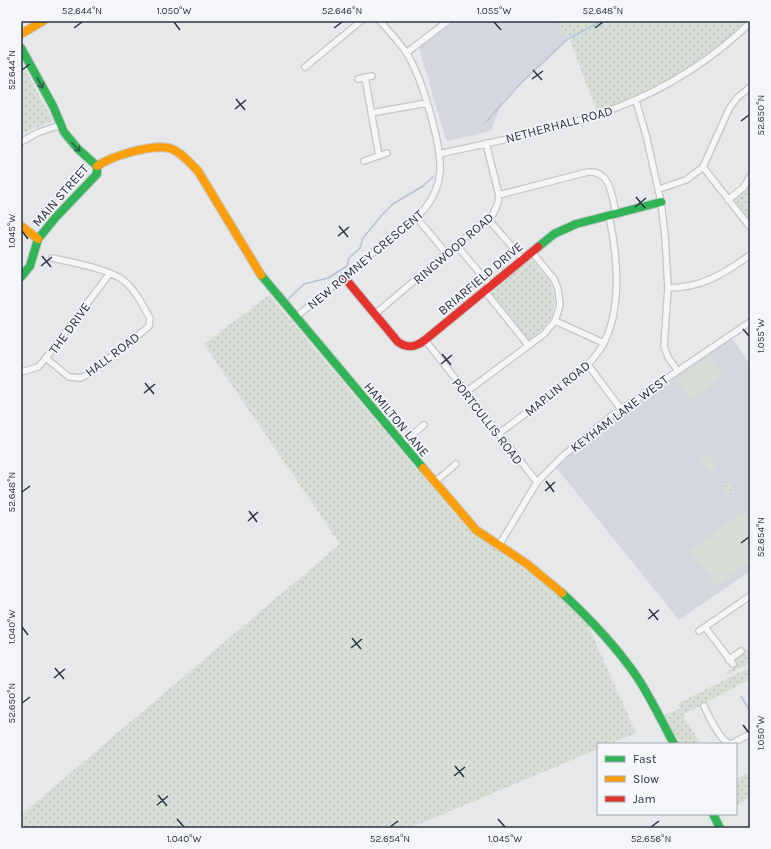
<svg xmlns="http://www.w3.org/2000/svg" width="771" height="849" font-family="Karla,sans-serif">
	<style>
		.built { fill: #d4d7dd }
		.grass { fill: url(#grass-dots) }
		.garden { fill: #d6ded6 }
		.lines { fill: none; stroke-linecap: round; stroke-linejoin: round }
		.stream { stroke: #b4c4d5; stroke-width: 1.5 }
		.street-casing { stroke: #c4c6c8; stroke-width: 8 }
		.fast-casing { stroke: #c4c6c8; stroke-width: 10 }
		.slow-casing { stroke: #c4c6c8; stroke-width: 10 }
		.jam-casing { stroke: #c4c6c8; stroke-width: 10 }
		.street { stroke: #f5f6f7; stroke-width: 5.5 }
		.fast { stroke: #30b455; stroke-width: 8 }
		.slow { stroke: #ff9f0a; stroke-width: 8 }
		.jam { stroke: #e5322d; stroke-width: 8 }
		.oneway { stroke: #2d614b }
		.ticks { fill: none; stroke: #2b3445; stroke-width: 1.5 }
		.labels { text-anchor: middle; stroke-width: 3.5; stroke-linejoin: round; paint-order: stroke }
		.street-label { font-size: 13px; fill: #2b3445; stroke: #f4f6f9 }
		.neatline { fill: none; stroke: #2b3445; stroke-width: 1.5 }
		.ticks-label { font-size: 10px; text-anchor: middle; fill: #2b3445 }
	</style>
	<defs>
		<pattern id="grass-dots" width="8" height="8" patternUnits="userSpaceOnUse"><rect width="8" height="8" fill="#d6ded6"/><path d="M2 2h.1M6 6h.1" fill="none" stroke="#b8bfb9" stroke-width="1.8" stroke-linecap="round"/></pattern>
	</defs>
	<rect width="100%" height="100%" fill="#e6e8ea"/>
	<!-- built -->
	<path class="built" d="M 455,21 L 556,21 L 569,38 L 503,100 L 491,131 L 448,141 L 445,137 L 419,48 Z
		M 732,338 L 750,364 L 750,571 L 679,620 L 555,466 L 578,444 Z"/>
	<!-- grass -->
	<path class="grass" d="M 556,21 L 747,21 C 723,42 699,63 671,80 C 648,94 623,104 598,114 L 569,38 Z
		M 21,61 L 53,121 L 21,134 Z
		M 750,182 L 750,223 L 734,200 L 735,197 Z
		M 530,257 L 550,281 L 555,301 L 551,322 L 528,340 L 488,291 Z
		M 269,295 L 455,514 L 489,545 L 535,576 L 586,621 L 636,733 L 609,744 L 598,744 L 598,749 L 410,828 L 21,828 L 21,815 L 340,544 L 204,344 Z
		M724 488a5 5 0 1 1 10 0a5 5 0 1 1-10 0Z
		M 750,647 L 750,663 L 727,675 L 726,674 L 735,666 L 734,662 Z
		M 750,667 L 750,679 L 685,714 L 685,719 L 701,744 L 678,744 L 662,716 L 679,709 L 682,710 L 677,704 Z
		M 750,771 L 750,796 L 736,806 L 736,780 Z"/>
	<!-- garden -->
	<path class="garden" d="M 710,356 L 724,376 L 691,400 L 676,380 Z
		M 706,453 L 717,466 L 710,472 L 700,459 Z
		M 743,511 L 750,520 L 750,561 L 717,586 L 690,551 Z"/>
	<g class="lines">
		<!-- stream -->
		<path class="stream" d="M 573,36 L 602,21
			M 571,37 L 572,37
			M 485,123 L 520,84 L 569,38
			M 286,301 L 304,284 L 328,278 L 347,266 L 349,258 L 360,248 L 363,238 L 382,215 L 393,204 L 423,186 L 433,177
			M 741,696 L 750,711"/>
		<!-- street casing -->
		<g class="street-casing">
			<path id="street" d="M 406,53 L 448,21
				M 305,67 L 361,21
				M 365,77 L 379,156
				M 358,79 L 372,76
				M 636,101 L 646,135 L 661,202 L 665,236 L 668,288 L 664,346 L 668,357 L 677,370
				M 371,113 L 427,103
				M 21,142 L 37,133 L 60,125
				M 439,154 C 560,127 656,113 750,23
				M 364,161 L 387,153
				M 703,167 L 750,227
				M 659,189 L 686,180 L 703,167 L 729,109 L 737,98 L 750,87
				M 499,195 L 588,172 C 611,170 612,197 616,214
				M 728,200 L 744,187 L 750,176
				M 416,217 L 447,254
				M 488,219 L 522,258
				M 457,246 L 490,285
				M 668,288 C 701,288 724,274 750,255
				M 484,290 L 528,345
				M 375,314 L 493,214 L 498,203 L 499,195 L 486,143
				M 295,318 L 423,211 C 432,200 439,187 440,172 C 442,144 421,75 406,52 C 398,41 389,31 380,21
				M 555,321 L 604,343
				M 425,340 L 537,482
				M 46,358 L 69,377 L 81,378 L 90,373 L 134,339 L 149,326 L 150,318 C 143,306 135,289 123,280 C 109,269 70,262 52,258
				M 588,365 L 621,409
				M 21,372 L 38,367 L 46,358 L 110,273
				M 466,392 L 544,334 L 555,321 L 560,305 L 558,289 L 554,279 L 531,251
				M 498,434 C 517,420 536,406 555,391 C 569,380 585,370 596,355 C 624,320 618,258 609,216
				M 402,443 L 424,425
				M 435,482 L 456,464
				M 498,547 L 537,482 L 564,455 L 611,416 L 750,322
				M 705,627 L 733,664
				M 699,631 L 750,596
				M 729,660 L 741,651
				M 704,706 C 709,716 720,742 731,744
				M 731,744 L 750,734"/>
		</g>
		<!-- fast casing -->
		<g class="fast-casing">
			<path id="fast" d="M 21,48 L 53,106 L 64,132 L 78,149 L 97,166
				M 538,247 L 554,234 L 576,224 L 661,202
				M 261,275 L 423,468
				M 21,277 L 30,266 L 38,239 L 56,217 L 97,174 L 97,166
				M 562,593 C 589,618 616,646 637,677 C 651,698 662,722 674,744
				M 713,814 L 720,828"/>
		</g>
		<!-- slow casing -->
		<g class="slow-casing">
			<path id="slow" d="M 21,34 L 43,21
				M 97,166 C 112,156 151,144 169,148 C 180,151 190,163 198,171 L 261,275
				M 21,226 L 38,239
				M 423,468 L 476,530 L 527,564 L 562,593"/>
		</g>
		<!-- jam casing -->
		<g class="jam-casing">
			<path id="jam" d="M 344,277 L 398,342 C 408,349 416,347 425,340 L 538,247"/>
		</g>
		<!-- street -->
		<use href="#street" class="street"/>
		<!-- fast -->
		<use href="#fast" class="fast"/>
		<!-- slow -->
		<use href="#slow" class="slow"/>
		<!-- jam -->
		<use href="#jam" class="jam"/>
	</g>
	<!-- one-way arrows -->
	<defs><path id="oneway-shaft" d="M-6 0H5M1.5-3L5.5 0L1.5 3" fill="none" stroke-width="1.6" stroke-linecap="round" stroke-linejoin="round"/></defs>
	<g class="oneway">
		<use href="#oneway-shaft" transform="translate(40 83) rotate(61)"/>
		<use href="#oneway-shaft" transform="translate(76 147) rotate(46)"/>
	</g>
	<!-- ticks -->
	<path class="ticks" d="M 174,22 L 180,30M 494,22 L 501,30M 74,28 L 82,22M 334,28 L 342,22M 595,28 L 603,22M 22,70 L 30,64M 533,70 L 542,80M 532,79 L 543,71M 236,99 L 245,110M 235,109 L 246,100M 741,121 L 749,115M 636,197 L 645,208M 635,207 L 646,198M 339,226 L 348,237M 22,231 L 28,239M 338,236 L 349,227M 42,256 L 51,267M 41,266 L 52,257M 743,329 L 749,336M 442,354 L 451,365M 441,364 L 452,355M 145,383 L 154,394M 144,393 L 155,384M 546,481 L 554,492M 545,491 L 555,482M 22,492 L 30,486M 249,511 L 257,522M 248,521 L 258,512M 741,543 L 749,537M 649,609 L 658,620M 648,619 L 659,610M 22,627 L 28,635M 352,638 L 361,649M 351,648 L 362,639M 55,668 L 64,679M 54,678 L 65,669M 22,703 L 30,697M 743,725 L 749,733M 455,766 L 464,777M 454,776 L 465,767M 158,795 L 167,806M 157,805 L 168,796M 177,819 L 184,827M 498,819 L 505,827M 390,827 L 398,821M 651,827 L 659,821"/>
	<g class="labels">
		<!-- street labels -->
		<g class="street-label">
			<text transform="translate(559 124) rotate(-15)" y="5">NETHERHALL ROAD</text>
			<text transform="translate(60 195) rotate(-49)" y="5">MAIN STREET</text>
			<text transform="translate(453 248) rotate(-41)" y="5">RINGWOOD ROAD</text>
			<text transform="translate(365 259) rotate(-40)" y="5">NEW ROMNEY CRESCENT</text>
			<text transform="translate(480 278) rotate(-40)" y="5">BRIARFIELD DRIVE</text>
			<text transform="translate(69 328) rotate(-54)" y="5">THE DRIVE</text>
			<text transform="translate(112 354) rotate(-37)" y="5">HALL ROAD</text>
			<text transform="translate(557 388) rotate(-39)" y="5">MAPLIN ROAD</text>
			<text transform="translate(619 413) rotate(-37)" y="5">KEYHAM LANE WEST</text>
			<text transform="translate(397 419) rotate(50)" y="5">HAMILTON LANE</text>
			<text transform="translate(488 421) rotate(52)" y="5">PORTCULLIS ROAD</text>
		</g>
	</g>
	<!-- border -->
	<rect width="771" height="849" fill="none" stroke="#f4f6f9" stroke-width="44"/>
	<!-- legend -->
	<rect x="597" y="743" width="140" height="72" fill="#f4f6f9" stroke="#a4a8b1"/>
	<rect x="605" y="756" width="20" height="6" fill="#30b455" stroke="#a4a8b1"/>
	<text x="633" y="763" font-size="12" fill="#2b3445">Fast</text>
	<rect x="605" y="776" width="20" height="6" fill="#ff9f0a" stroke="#a4a8b1"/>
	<text x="633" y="783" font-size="12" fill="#2b3445">Slow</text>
	<rect x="605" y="796" width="20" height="6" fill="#e5322d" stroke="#a4a8b1"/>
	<text x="633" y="803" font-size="12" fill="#2b3445">Jam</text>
	<rect x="22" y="22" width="727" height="805" class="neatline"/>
	<g class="ticks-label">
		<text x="82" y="14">52.644°N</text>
		<text x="174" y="14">1.050°W</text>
		<text x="342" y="14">52.646°N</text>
		<text x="494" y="14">1.055°W</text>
		<text x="603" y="14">52.648°N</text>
		<text transform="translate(11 70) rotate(-90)" y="4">52.644°N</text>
		<text transform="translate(760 115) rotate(-90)" y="4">52.650°N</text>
		<text transform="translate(11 231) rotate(-90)" y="4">1.045°W</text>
		<text transform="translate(760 336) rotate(-90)" y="4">1.055°W</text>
		<text transform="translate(11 492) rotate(-90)" y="4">52.648°N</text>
		<text transform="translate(760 537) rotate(-90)" y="4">52.654°N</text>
		<text transform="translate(11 627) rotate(-90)" y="4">1.040°W</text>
		<text transform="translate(11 703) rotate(-90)" y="4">52.650°N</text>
		<text transform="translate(760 733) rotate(-90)" y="4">1.050°W</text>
		<text x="184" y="842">1.040°W</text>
		<text x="390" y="842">52.654°N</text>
		<text x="505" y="842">1.045°W</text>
		<text x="651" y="842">52.656°N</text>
	</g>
</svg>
